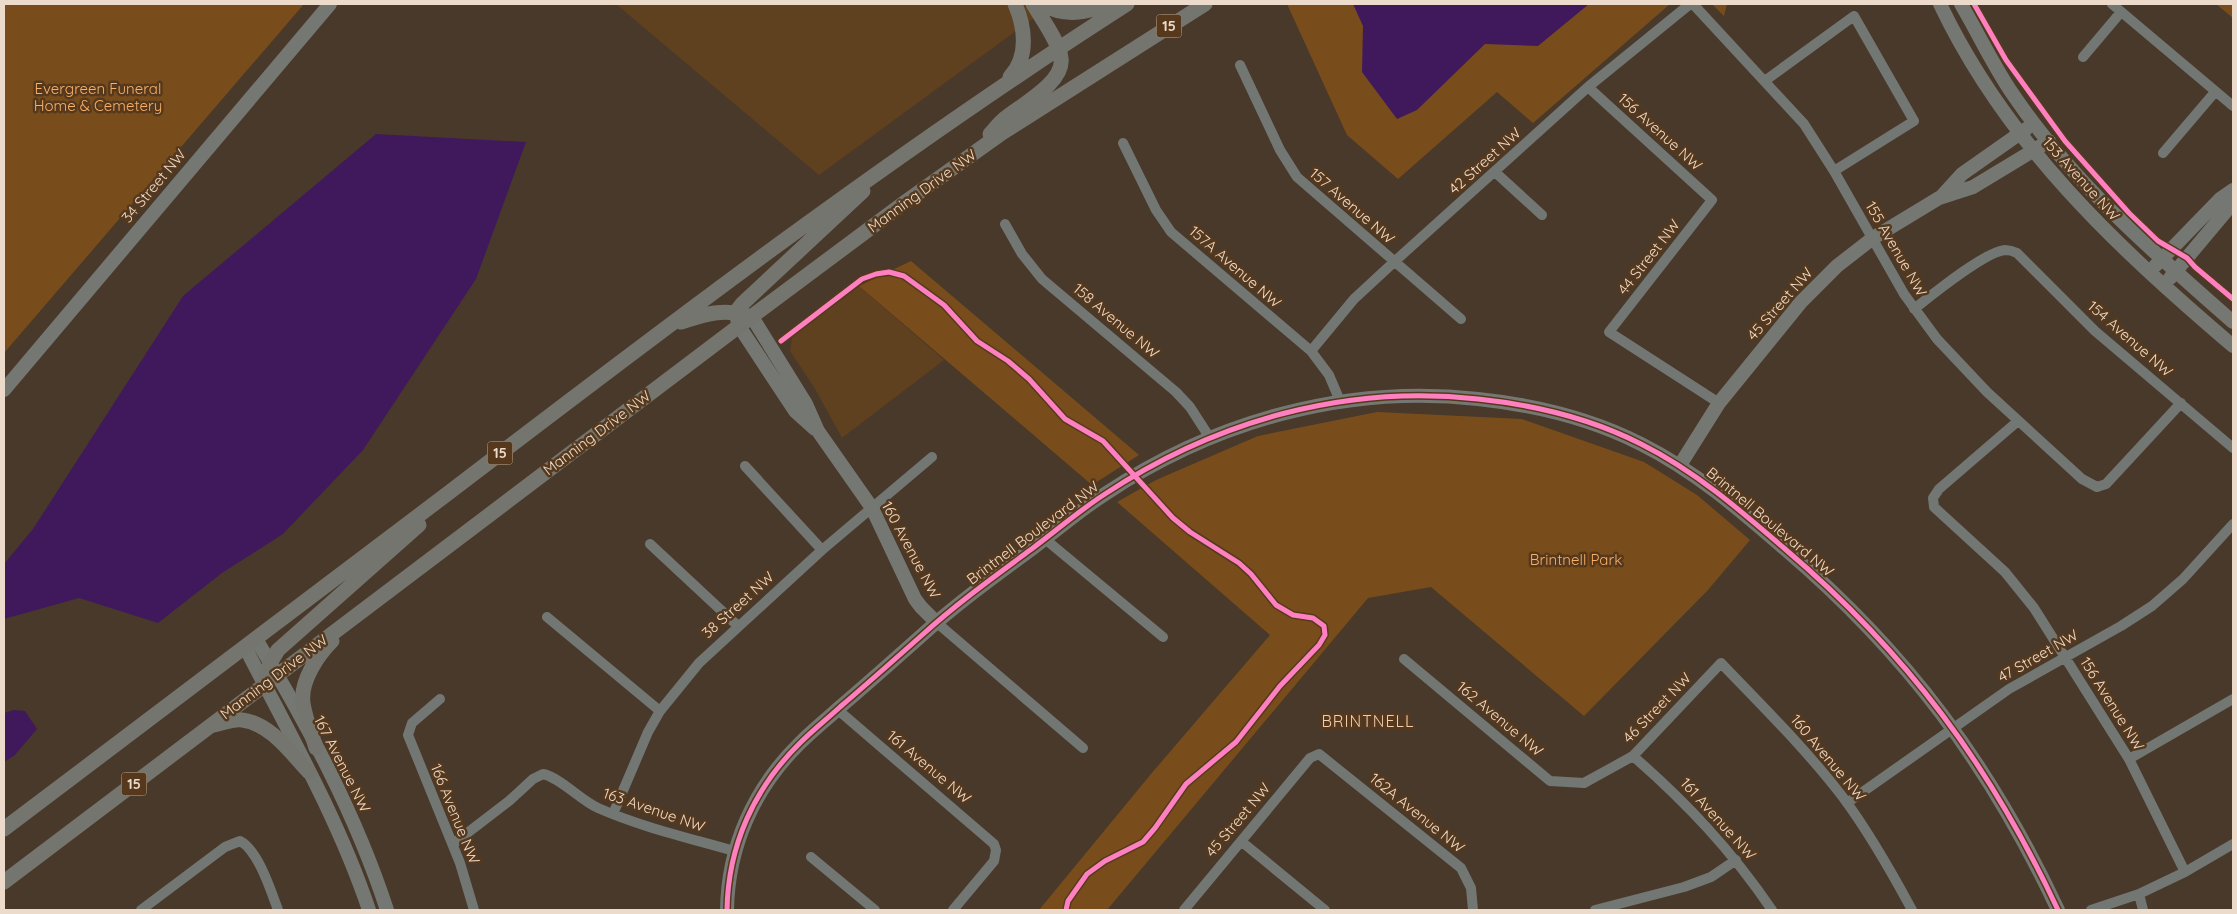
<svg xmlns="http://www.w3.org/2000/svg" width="2237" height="914" font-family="Quicksand,sans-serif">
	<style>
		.built { fill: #5f401f }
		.green { fill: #794d1b }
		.water { fill: #40195c }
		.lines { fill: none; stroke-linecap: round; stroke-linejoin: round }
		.street { stroke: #727773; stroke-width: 10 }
		.secondary { stroke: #757872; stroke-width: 14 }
		.primary { stroke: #74756e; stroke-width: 15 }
		.cycleway-casing { stroke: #56391d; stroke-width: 8 }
		.cycleway { stroke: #ff80c0; stroke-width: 5 }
		.labels { text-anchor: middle; stroke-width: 5; stroke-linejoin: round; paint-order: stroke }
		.shield { fill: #56391d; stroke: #bfaa96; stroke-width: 1 }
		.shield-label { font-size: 14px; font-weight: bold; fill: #ecdaca }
		.park-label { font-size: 15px; fill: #fab067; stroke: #56391d }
		.street-label { font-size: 15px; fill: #ecdaca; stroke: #56391d }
		.neighbourhood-label { font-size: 16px; letter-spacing: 1px; fill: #f2cfae; stroke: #56391d }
	</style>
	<rect width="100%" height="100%" fill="#49392a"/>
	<!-- built -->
	<path class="built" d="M 616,4 L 1053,4 L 819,175 Z
		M 859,286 L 944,360 L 842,438 L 814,387 L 790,351 L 792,337 Z"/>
	<!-- green -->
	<path class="green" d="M 4,4 L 304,4 L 4,353 Z
		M 1287,4 L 1670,4 L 1533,123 L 1497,92 L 1398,179 L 1347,135 Z
		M 1712,4 L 1727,4 L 1724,16 Z
		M 2216,4 L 2233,4 L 2233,18 Z
		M 911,261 L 1139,455 L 1092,485 L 859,286 Z
		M 1377,412 L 1522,419 L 1644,462 L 1697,495 L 1750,540 L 1708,590 L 1584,716 L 1431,587 L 1368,598 L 1107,910 L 1039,910 L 1151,774 L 1270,635 L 1117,502 L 1156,480 L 1258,436 Z"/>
	<!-- water -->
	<path class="water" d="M 1353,4 L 1589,4 L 1538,46 L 1485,44 L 1417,110 L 1397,119 L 1362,72 L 1363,26 Z
		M 376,134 L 526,142 L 476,279 L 363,450 L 283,534 L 222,573 L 158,623 L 79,598 L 4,619 L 4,564 L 33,529 L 183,296 Z
		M 14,710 L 25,711 L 37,729 L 15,755 L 4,762 L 4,713 Z"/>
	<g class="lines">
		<!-- street -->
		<path class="street" d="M 1693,4 L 1804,124 L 1834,171 L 1904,294 L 1937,339 L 1987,392 L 2082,479 L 2097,487 L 2106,484 L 2181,403
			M 2112,4 L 2233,106
			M 2083,57 L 2121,12
			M 1240,65 L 1280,150 L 1297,177 L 1461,319
			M 1766,80 L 1854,16 L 1914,121 L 1834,171
			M 1588,87 L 1712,200 L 1609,332 L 1719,403
			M 1123,143 L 1156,210 L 1171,232 L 1311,351 L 1329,375 L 1340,401
			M 2163,153 L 2215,92
			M 1495,172 L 1542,215
			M 1005,224 L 1022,254 L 1042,279 L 1176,392 L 1190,407 L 1210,438
			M 1914,309 C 1932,295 1984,252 2005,250 C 2010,250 2013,251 2017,253 L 2095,331 L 2233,448
			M 1311,351 L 1354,299 L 1394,262 L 1588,87 L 1690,4
			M 2018,421 L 1939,489 L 1933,498 L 1934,507 L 2005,572 L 2034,608 L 2129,759 L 2185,872
			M 745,466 L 822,550
			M 1045,539 L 1163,637
			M 650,544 L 738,626
			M 547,617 L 660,711
			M 936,622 L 1083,748
			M 1404,659 L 1550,781 L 1584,783 L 1633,756 L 1721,663 C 1762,706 1806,749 1842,796 C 1869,832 1891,871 1912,910
			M 440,699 L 412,723 L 408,735 L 460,863 L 474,910
			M 838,710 L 994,844 L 996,850 L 994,861 L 953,910
			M 1633,756 C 1688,804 1731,850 1772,910
			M 2129,759 L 2233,699
			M 1847,803 L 2009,689 L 2121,626 L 2152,606 L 2183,579 L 2233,524
			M 613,814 L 648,732 L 660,711 L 699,663 L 822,550 L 932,457
			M 1242,842 L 1325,910
			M 453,844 L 509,801 L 533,779 L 543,774 C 561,778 580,800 598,808 C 641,827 689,838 734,851
			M 811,857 L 875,910
			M 2139,894 L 2143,910
			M 141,910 L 225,847 L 240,841 C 258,850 271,891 278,910
			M 1184,910 L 1310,758 L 1319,754 L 1461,868 L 1471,888 L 1473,910
			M 1595,910 L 1684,887 L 1711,877 L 1736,860
			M 2091,910 L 2139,894 L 2185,872 L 2233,844"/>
		<!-- secondary -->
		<path class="secondary" d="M 1940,4 C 2007,145 2117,247 2233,346
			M 1961,4 C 1978,33 1993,65 2012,93 C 2072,182 2153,252 2233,322
			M 1942,196 L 1962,174 L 2026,129
			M 2155,266 L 2220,199 L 2233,190
			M 2170,278 L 2233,203
			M 752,317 L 806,404 L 818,431 L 872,508 L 915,599 L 921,607 L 936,622
			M 739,326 L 795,411 L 815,429
			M 4,390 L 330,4
			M 1680,465 L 1719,403 L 1801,302 L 1837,266 L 1873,238 L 1939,198 L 1973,187 L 2049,141
			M 256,639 C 308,725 356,815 387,910
			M 245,647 C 289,733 338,818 369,910
			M 727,910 C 728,846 754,788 800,743 C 813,730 827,719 840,707 C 867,684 894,660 921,636 C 956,604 995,576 1033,548 C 1057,530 1080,510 1105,494 C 1215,421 1346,384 1478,399 C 1535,405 1590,418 1641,444 C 1695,471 1740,510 1785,549 C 1907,653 1990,765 2058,910"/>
		<!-- primary -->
		<path class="primary" d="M 1042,4 C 1066,18 1086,12 1111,4
			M 1010,77 C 1029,57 1025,27 1015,4
			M 990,134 C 994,130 998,124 1003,120 C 1019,106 1065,83 1061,58 C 1059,42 1042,19 1033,4
			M 681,322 C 703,315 722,308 746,315
			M 739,326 L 736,312 L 742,304 L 863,191
			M 264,685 L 270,663 L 278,650 L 419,525
			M 214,725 C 223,723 233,719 242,720 C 270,723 291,753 309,772
			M 316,748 C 312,734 305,718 303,703 C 300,681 318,655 332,641
			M 4,829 C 153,717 302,604 451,491 C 672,322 893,154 1127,4
			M 4,882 L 739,326 L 904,203 L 1002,133 L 1205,4"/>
		<!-- cycleway casing -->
		<g class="cycleway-casing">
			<path id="cycleway" d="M 1974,4 L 2006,60 L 2065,141 L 2129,213 L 2158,241 L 2187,258 L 2195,267 L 2233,299
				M 781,341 L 862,279 L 876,274 L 889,272 L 904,276 L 944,305 L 977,341 L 1008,361 L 1029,379 L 1065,419 L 1103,441 L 1173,518 L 1190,532 L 1239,563 L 1251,574 L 1276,605 L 1293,615 L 1313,618 L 1324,626 L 1325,635 L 1319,645 L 1280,686 L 1236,742 L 1186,784 L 1155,828 L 1143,842 L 1105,861 L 1087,874 L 1068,901 L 1066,910
				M 727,910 C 728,846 754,788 800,743 C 813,730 827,719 840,707 C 867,684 894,660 921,636 C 956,604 995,576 1033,548 C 1057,530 1080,510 1105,494 C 1215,421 1346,384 1478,399 C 1535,405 1590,418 1641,444 C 1695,471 1740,510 1785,549 C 1907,653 1990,765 2058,910"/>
		</g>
		<!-- cycleway -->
		<use href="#cycleway" class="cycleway"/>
	</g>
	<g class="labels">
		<!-- shield labels -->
		<g class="shield">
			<rect x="1156.5" y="14.5" width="25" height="23" rx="4"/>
			<rect x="487.5" y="441.5" width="25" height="23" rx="4"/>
			<rect x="121.5" y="772.5" width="25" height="23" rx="4"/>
		</g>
		<g class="shield-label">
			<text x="1169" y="31">15</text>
			<text x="500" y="458">15</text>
			<text x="134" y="789">15</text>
		</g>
		<!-- park labels -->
		<g class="park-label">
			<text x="98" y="94">Evergreen Funeral<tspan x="98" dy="17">Home &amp; Cemetery</tspan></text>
			<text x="1576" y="565">Brintnell Park</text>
		</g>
		<!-- street labels -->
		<g class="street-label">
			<text transform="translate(1660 132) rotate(42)" y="5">156 Avenue NW</text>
			<text transform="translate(1485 161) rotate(-42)" y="5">42 Street NW</text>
			<text transform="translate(2081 179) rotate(48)" y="5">153 Avenue NW</text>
			<text transform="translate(154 186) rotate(-50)" y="5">34 Street NW</text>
			<text transform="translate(922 191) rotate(-36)" y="5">Manning Drive NW</text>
			<text transform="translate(1352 206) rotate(41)" y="5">157 Avenue NW</text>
			<text transform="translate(1896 249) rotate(60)" y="5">155 Avenue NW</text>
			<text transform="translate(1649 257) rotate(-52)" y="5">44 Street NW</text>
			<text transform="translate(1235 267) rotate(41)" y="5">157A Avenue NW</text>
			<text transform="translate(1780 304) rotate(-49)" y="5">45 Street NW</text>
			<text transform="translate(1116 321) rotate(40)" y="5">158 Avenue NW</text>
			<text transform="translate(2130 339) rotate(41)" y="5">154 Avenue NW</text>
			<text transform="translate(597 433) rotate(-37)" y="5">Manning Drive NW</text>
			<text transform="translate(1770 522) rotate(40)" y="5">Brintnell Boulevard NW</text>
			<text transform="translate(1033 533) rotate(-37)" y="5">Brintnell Boulevard NW</text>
			<text transform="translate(911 550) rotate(62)" y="5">160 Avenue NW</text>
			<text transform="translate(738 605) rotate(-42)" y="5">38 Street NW</text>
			<text transform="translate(2038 656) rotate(-30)" y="5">47 Street NW</text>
			<text transform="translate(274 677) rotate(-37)" y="5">Manning Drive NW</text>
			<text transform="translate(2112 704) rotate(58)" y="5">156 Avenue NW</text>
			<text transform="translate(1657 708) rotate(-46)" y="5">46 Street NW</text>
			<text transform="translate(1500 719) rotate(40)" y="5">162 Avenue NW</text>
			<text transform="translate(1828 758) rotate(50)" y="5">160 Avenue NW</text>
			<text transform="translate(342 764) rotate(63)" y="5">167 Avenue NW</text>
			<text transform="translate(929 767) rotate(40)" y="5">161 Avenue NW</text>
			<text transform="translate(654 810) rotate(19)" y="5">163 Avenue NW</text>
			<text transform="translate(1417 813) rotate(39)" y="5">162A Avenue NW</text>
			<text transform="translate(455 814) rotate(68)" y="5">166 Avenue NW</text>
			<text transform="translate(1718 819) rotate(48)" y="5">161 Avenue NW</text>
			<text transform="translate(1238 820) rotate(-50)" y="5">45 Street NW</text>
		</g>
		<!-- neighbourhood labels -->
		<g class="neighbourhood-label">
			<text x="1368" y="727">BRINTNELL</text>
		</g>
	</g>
	<!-- border -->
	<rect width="2237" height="914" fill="none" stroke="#ecdaca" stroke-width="10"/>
</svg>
